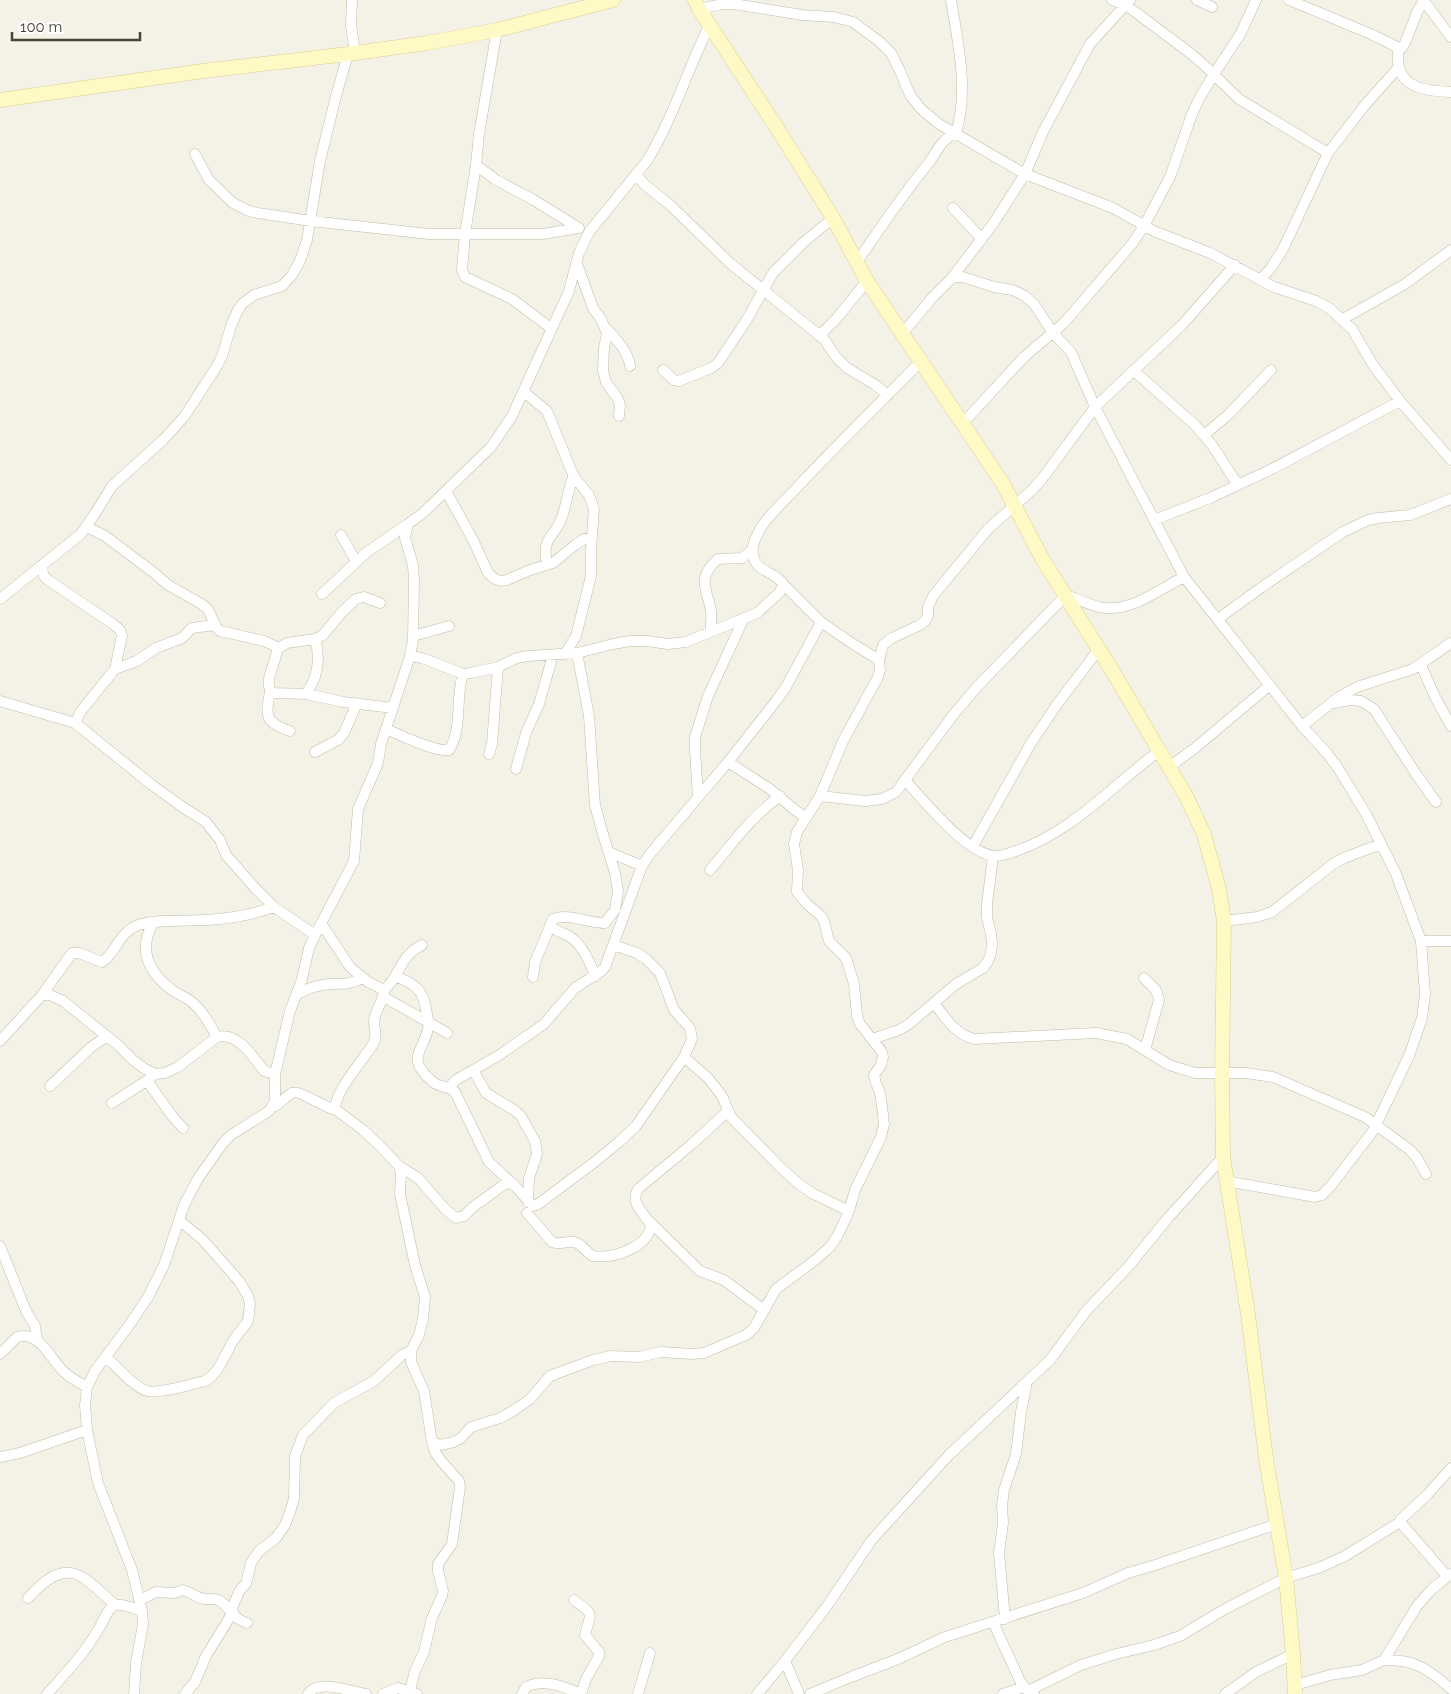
<svg xmlns="http://www.w3.org/2000/svg" width="1451" height="1694" font-family="Raleway,sans-serif">
	<style>
		.lines { fill: none; stroke-linecap: round; stroke-linejoin: round }
		.street-casing { stroke: #c0bca8; stroke-width: 11 }
		.secondary-casing { stroke: #d8d092; stroke-width: 15 }
		.street { stroke: #fff; stroke-width: 10 }
		.secondary { stroke: #fffac5; stroke-width: 14 }
	</style>
	<rect width="100%" height="100%" fill="#f4f2e6"/>
	<g class="lines">
		<!-- street casing -->
		<g class="street-casing">
			<path id="street" d="M 352,0 L 351,25 L 355,53
				M 1112,0 L 1126,5 L 1190,53 L 1204,65 L 1239,99 L 1328,153
				M 1197,0 L 1212,7
				M 1289,0 L 1373,35 L 1399,48 L 1402,48 L 1405,43 L 1418,10 L 1424,1
				M 1423,0 L 1451,37
				M 699,9 L 722,4 L 734,4 L 802,15 L 834,17 L 853,22 L 880,42 L 891,53 L 900,71 L 910,95 L 921,109 L 939,124 L 1025,174 L 1113,208 L 1156,232 L 1210,253 L 1274,287 L 1316,301 L 1329,308 L 1352,329 L 1373,365 L 1400,401 L 1451,460
				M 497,30 L 479,134 L 476,165 L 465,234 L 462,270 L 465,277 L 512,299 L 552,329
				M 1399,48 C 1392,86 1421,91 1451,92
				M 195,154 L 209,180 L 233,203 L 249,211 L 258,213 L 311,221 L 429,234 L 543,234 L 578,228
				M 476,165 L 496,180 L 532,199 L 579,228
				M 636,174 L 645,185 L 670,205 L 731,264 L 824,339 L 836,357 L 847,368 L 874,384 L 888,395
				M 953,208 L 982,239
				M 857,262 C 880,229 902,195 928,164 C 937,152 941,139 956,133 C 969,90 958,43 951,0
				M 577,264 L 593,308 L 601,319 L 607,333 L 604,348 L 603,371 L 606,382 L 618,399 L 620,405 L 619,416
				M 951,279 L 993,224 L 1025,174 L 1043,132 L 1090,44 L 1130,0
				M 1261,279 L 1271,268 L 1283,249 L 1328,153 L 1365,105 L 1398,68
				M 1343,319 L 1405,284 L 1451,250
				M 606,328 C 616,340 628,350 630,366
				M 903,333 L 932,298 L 950,280 L 955,277 L 963,277 L 994,287 L 1013,290 L 1025,296 L 1034,304 L 1053,333 L 1071,352 L 1095,407 L 1184,577 L 1302,726 L 1326,752 L 1338,768 L 1366,814 L 1396,874 L 1421,941 L 1425,994 L 1422,1018 L 1409,1056 L 1373,1131 L 1330,1187 L 1322,1195 L 1315,1197 L 1226,1181
				M 819,336 L 837,318 L 867,281
				M 663,370 L 674,380 L 679,381 L 711,368 L 718,363 L 746,321 L 773,273 L 804,242 L 833,218
				M 1134,371 L 1195,425 L 1212,445 L 1238,485
				M 524,392 L 547,411 L 574,477 L 589,495 L 594,509 L 591,550 L 591,576 L 576,636 L 565,654
				M 963,423 L 1024,357 L 1064,323 L 1132,244 L 1144,226 L 1170,177 L 1192,114 L 1199,99 L 1214,74 L 1241,33 L 1256,0
				M 1204,435 L 1229,414 L 1271,370
				M 446,491 L 473,540 L 488,573 L 495,579 L 501,581 L 507,580 L 530,570 L 553,563 L 575,545 L 584,539 L 592,537
				M 1154,520 L 1210,498 L 1272,469 L 1400,401
				M 87,527 L 105,536 L 153,572 L 168,585 L 200,603 L 208,609 L 216,627 L 220,631 L 264,641 L 277,647 C 278,662 262,680 272,693 L 307,694 L 343,702 L 393,708
				M 341,535 L 356,561
				M 547,564 C 541,536 555,538 562,517 C 567,503 568,488 574,475
				M 41,566 L 44,576 L 48,580 L 113,624 L 120,630 L 122,635 L 115,669 L 81,711 L 75,723
				M 784,585 L 821,622 L 850,642 L 879,660
				M 322,594 L 367,552 L 408,524
				M 0,599 L 81,534 L 96,512 L 112,486 L 163,440 L 184,417 L 217,366 L 222,356 L 231,326 L 237,312 L 242,304 L 254,295 L 282,286 L 292,275 L 300,261 L 307,240 L 320,161 L 336,96 L 348,54
				M 1218,619 L 1262,587 L 1343,532 L 1368,520 L 1378,518 L 1410,515 L 1451,499
				M 710,632 C 711,625 712,618 711,611 C 707,589 696,578 718,559 L 742,558 L 752,550
				M 413,636 L 449,626
				M 277,649 L 287,643 L 315,639 L 323,635 L 342,612 L 356,599 L 364,597 L 380,603
				M 410,656 L 422,658 L 463,674 L 471,673 L 498,667 L 517,658 L 528,656 L 577,653 L 613,644 L 630,641 L 647,641 L 668,644 L 686,642 L 757,613 L 779,593 L 784,585 C 776,571 756,573 753,555 C 751,546 757,534 762,526 C 773,510 790,496 803,481 C 842,440 882,401 921,361
				M 1421,665 L 1435,697 L 1451,726
				M 115,669 L 137,661 L 156,648 L 182,638 L 192,628 L 215,625
				M 270,692 C 265,716 265,723 290,731
				M 306,694 C 318,677 321,659 315,639
				M 0,701 L 75,723 L 152,785 L 184,808 L 206,822 L 220,840 L 226,855 L 255,888 L 274,907 L 315,935
				M 1335,703 L 1349,700 L 1361,701 L 1374,709 L 1416,774 L 1436,802
				M 1302,726 L 1339,697 L 1357,687 L 1413,669 L 1451,643
				M 386,729 C 400,735 435,752 449,750 C 463,728 455,698 463,674
				M 315,752 L 338,740 L 344,733 L 357,703
				M 489,754 L 492,744 L 498,667
				M 728,762 L 770,789 L 795,810 L 805,817
				M 1169,767 L 1195,748 L 1270,685
				M 516,769 L 526,733 L 539,704 L 553,655
				M 905,780 C 923,800 966,853 994,856 C 1001,857 1009,853 1016,851 C 1072,832 1112,786 1159,751
				M 820,796 L 865,801 L 882,799 L 896,792 L 954,714 L 976,688 L 1066,595 C 1077,599 1087,604 1099,607 C 1129,614 1158,590 1184,577
				M 698,797 L 695,750 L 695,737 L 708,696 L 744,618
				M 973,846 L 1031,743 L 1058,703 L 1099,649
				M 609,852 L 642,866
				M 710,870 C 732,844 752,816 780,796
				M 1224,921 L 1257,917 L 1272,912 L 1333,864 L 1344,858 L 1381,844
				M 153,923 C 138,950 148,972 172,990 C 179,995 186,997 192,1002 C 203,1011 210,1025 217,1037
				M 321,923 L 350,967 L 368,982 L 382,989 L 384,992 C 383,1003 374,1011 374,1022 C 374,1030 378,1036 373,1044 C 362,1062 337,1088 335,1108 L 339,1112 L 363,1130 L 379,1145 L 399,1166 L 401,1173 L 400,1194 L 415,1265 L 425,1297 L 423,1319 L 419,1335 L 411,1351 L 411,1362 L 424,1391 L 432,1442 L 440,1445 L 454,1442 L 461,1438 L 471,1427 L 500,1418 L 513,1411 L 530,1399 L 550,1376 L 593,1360 L 611,1356 L 639,1357 L 661,1352 L 692,1354 L 704,1353 L 746,1335 L 754,1328 L 776,1289 L 814,1261 L 830,1247 L 838,1235 L 849,1211 L 855,1190 L 881,1137 L 884,1124 L 882,1106 L 880,1093 L 876,1083 L 874,1075 L 881,1065 L 883,1057 L 882,1052 L 860,1024 L 857,1016 L 854,984 L 846,958 L 829,941 L 824,921 L 821,916 L 807,904 L 797,892 L 798,870 L 794,844 L 797,832 L 820,796 L 843,741 L 878,677 L 880,670 L 879,660 L 883,645 L 892,638 L 920,625 L 925,621 L 928,615 L 928,607 L 933,596 L 988,529 L 1031,491 L 1042,479 L 1095,407 L 1182,325 L 1235,265
				M 550,925 C 555,931 560,932 567,935 C 581,942 590,962 595,976
				M 1421,941 L 1451,941
				M 397,977 C 422,986 424,995 428,1020
				M 533,977 L 535,962 L 553,919 C 569,913 588,923 605,923 L 615,910 L 618,891 L 615,873 L 602,831 L 595,805 L 589,716 L 577,653
				M 1144,978 L 1156,990 L 1159,1000 L 1145,1050
				M 383,991 C 403,974 397,958 422,945
				M 297,994 C 305,990 314,986 323,985 C 340,982 345,987 363,978
				M 42,995 L 50,995 L 63,1001 L 118,1045 L 133,1060 L 145,1069 L 155,1074 L 165,1073 L 178,1067 L 217,1037 C 238,1031 254,1058 264,1071 L 275,1074
				M 384,997 L 447,1033
				M 934,1003 C 946,1018 955,1035 975,1039 L 1096,1033 L 1127,1039 L 1169,1065 L 1195,1073 L 1246,1073 L 1273,1077 L 1365,1117 L 1410,1150 L 1417,1158 L 1426,1174
				M 429,1022 C 427,1051 402,1056 433,1082 C 440,1088 449,1086 455,1092 L 489,1162 L 516,1187 L 533,1206 L 537,1205 L 596,1161 L 619,1142 L 636,1126 L 684,1057 L 692,1039 L 690,1028 L 674,1010 L 660,973 L 646,959 L 637,953 L 613,945
				M 872,1039 L 899,1030 L 909,1024 L 956,984 L 983,968 L 988,961 L 991,953 L 992,944 L 991,934 L 987,917 L 987,904 L 993,856
				M 0,1041 L 42,995 L 72,953 L 79,953 L 102,962 C 116,953 118,934 136,926 C 150,919 188,921 205,920 C 229,919 251,915 274,907
				M 684,1057 L 708,1078 L 722,1096 L 731,1117 L 781,1168 L 800,1185 L 812,1193 L 849,1211
				M 473,1070 L 486,1093 L 514,1110 L 520,1115 L 535,1141 L 537,1154 L 529,1178 L 528,1202
				M 147,1081 L 173,1117 L 183,1128
				M 50,1086 L 90,1048 L 107,1036
				M 452,1089 L 452,1084 L 456,1080 L 501,1054 L 544,1024 L 575,988 L 600,972 L 605,967 L 642,866 L 650,854 L 728,762 L 776,701 L 786,687 L 821,622
				M 112,1103 L 151,1078
				M 273,1107 C 282,1103 284,1097 292,1093 C 298,1089 325,1108 336,1110
				M 399,1166 L 418,1178 L 446,1210 L 456,1218 L 464,1216 L 473,1207 L 509,1181
				M 527,1213 L 552,1242 C 561,1246 569,1239 577,1243 C 583,1246 587,1253 593,1256 C 613,1259 647,1248 651,1226 C 646,1213 629,1205 638,1189 L 692,1144 L 728,1111
				M 649,1221 L 700,1271 L 724,1280 L 764,1310
				M 0,1246 L 26,1311 L 35,1326 L 37,1340
				M 0,1354 L 17,1337 C 39,1330 50,1358 63,1371 C 70,1378 78,1382 87,1387
				M 106,1357 C 115,1365 135,1388 147,1391 C 160,1394 191,1384 205,1381 L 211,1377 L 218,1369 L 233,1341 L 248,1321 L 250,1304 L 248,1296 L 239,1281 L 203,1240 L 179,1220
				M 0,1457 L 20,1453 L 87,1430
				M 1400,1522 L 1447,1576
				M 28,1598 C 67,1555 80,1573 115,1605
				M 140,1600 L 156,1592 L 174,1593 L 183,1590 C 190,1592 197,1598 205,1599 C 212,1600 214,1597 220,1601 C 232,1609 233,1619 247,1623
				M 574,1600 C 595,1616 591,1611 585,1635 L 599,1652 L 599,1656 L 586,1679 L 581,1694
				M 231,1610 L 240,1590 L 246,1584 L 251,1563 L 259,1551 L 276,1538 L 285,1525 L 291,1509 L 294,1498 L 295,1456 L 303,1435 L 334,1403 L 374,1381 L 402,1355 L 411,1351
				M 1005,1619 L 999,1553 L 1003,1523 L 1002,1505 L 1004,1490 L 1016,1454 L 1021,1412 L 1027,1382
				M 993,1622 L 1020,1681 L 1024,1687 L 1034,1694
				M 1384,1660 C 1415,1659 1428,1669 1451,1689
				M 785,1661 L 799,1694
				M 1295,1685 L 1330,1675 L 1362,1670 L 1384,1660 L 1417,1606 L 1432,1589 L 1451,1574
				M 1028,1691 L 1081,1665 L 1116,1654 L 1154,1645 L 1180,1636 L 1225,1609 L 1286,1578 L 1321,1567 L 1345,1556 L 1400,1522 L 1400,1520 L 1427,1495 L 1451,1468
				M 47,1694 C 66,1673 84,1654 98,1630 C 103,1623 107,1608 115,1605 C 123,1603 135,1609 142,1611
				M 134,1694 L 136,1663 L 143,1624 L 142,1611 L 132,1570 L 98,1483 L 87,1430 L 85,1405 L 87,1387 L 95,1371 L 130,1324 L 148,1297 L 164,1265 L 184,1205 L 197,1180 L 223,1143 L 231,1135 L 269,1111 L 275,1101 L 275,1074 L 290,1011 L 302,979 L 309,948 L 315,935 L 354,861 L 358,809 L 378,763 L 381,744 L 410,656 L 413,640 L 414,581 L 413,565 L 405,538 L 408,524 L 423,513 L 491,447 L 512,416 L 569,291 L 579,253 L 589,232 L 647,161 C 673,118 687,71 709,26
				M 185,1694 L 195,1682 L 206,1656 L 233,1612
				M 308,1694 C 318,1678 351,1692 366,1694
				M 383,1694 L 398,1688 L 417,1694
				M 409,1694 L 415,1671 L 424,1652 L 432,1618 L 442,1596 L 443,1591 L 438,1571 L 438,1564 L 452,1544 L 460,1487 L 459,1481 L 442,1462 L 435,1452 L 432,1442
				M 522,1694 L 526,1687 C 544,1678 564,1687 581,1694
				M 638,1694 L 650,1653
				M 757,1694 L 785,1661 L 827,1606 L 871,1541 L 887,1523 L 949,1455 L 1050,1360 L 1087,1310 L 1128,1267 L 1168,1218 L 1223,1157
				M 810,1694 L 851,1677 L 898,1659 L 945,1637 L 1083,1593 L 1128,1573 L 1155,1565 L 1277,1524
				M 1003,1694 L 1024,1687
				M 1225,1694 L 1256,1672 L 1293,1654"/>
		</g>
		<!-- secondary casing -->
		<g class="secondary-casing">
			<path id="secondary" d="M 695,0 L 699,9 L 777,128 L 833,218 L 867,281 L 1003,484 L 1043,560 L 1113,672 L 1186,796 L 1204,834 L 1219,889 L 1224,921 L 1222,1074 L 1223,1157 L 1248,1314 L 1266,1459 L 1286,1578 L 1293,1654 L 1295,1694
				M 0,100 L 203,71 L 348,54 L 427,43 L 497,30 L 613,0"/>
		</g>
		<!-- street -->
		<use href="#street" class="street"/>
		<!-- secondary -->
		<use href="#secondary" class="secondary"/>
	</g>
	<!-- scale -->
	<path d="M12 32v8h128v-8" fill="none" stroke="#484335" stroke-width="2.5"/>
	<text x="20" y="32" font-size="15" fill="#484335" stroke="#ffffff" stroke-width="4" paint-order="stroke">100 m</text>
</svg>
